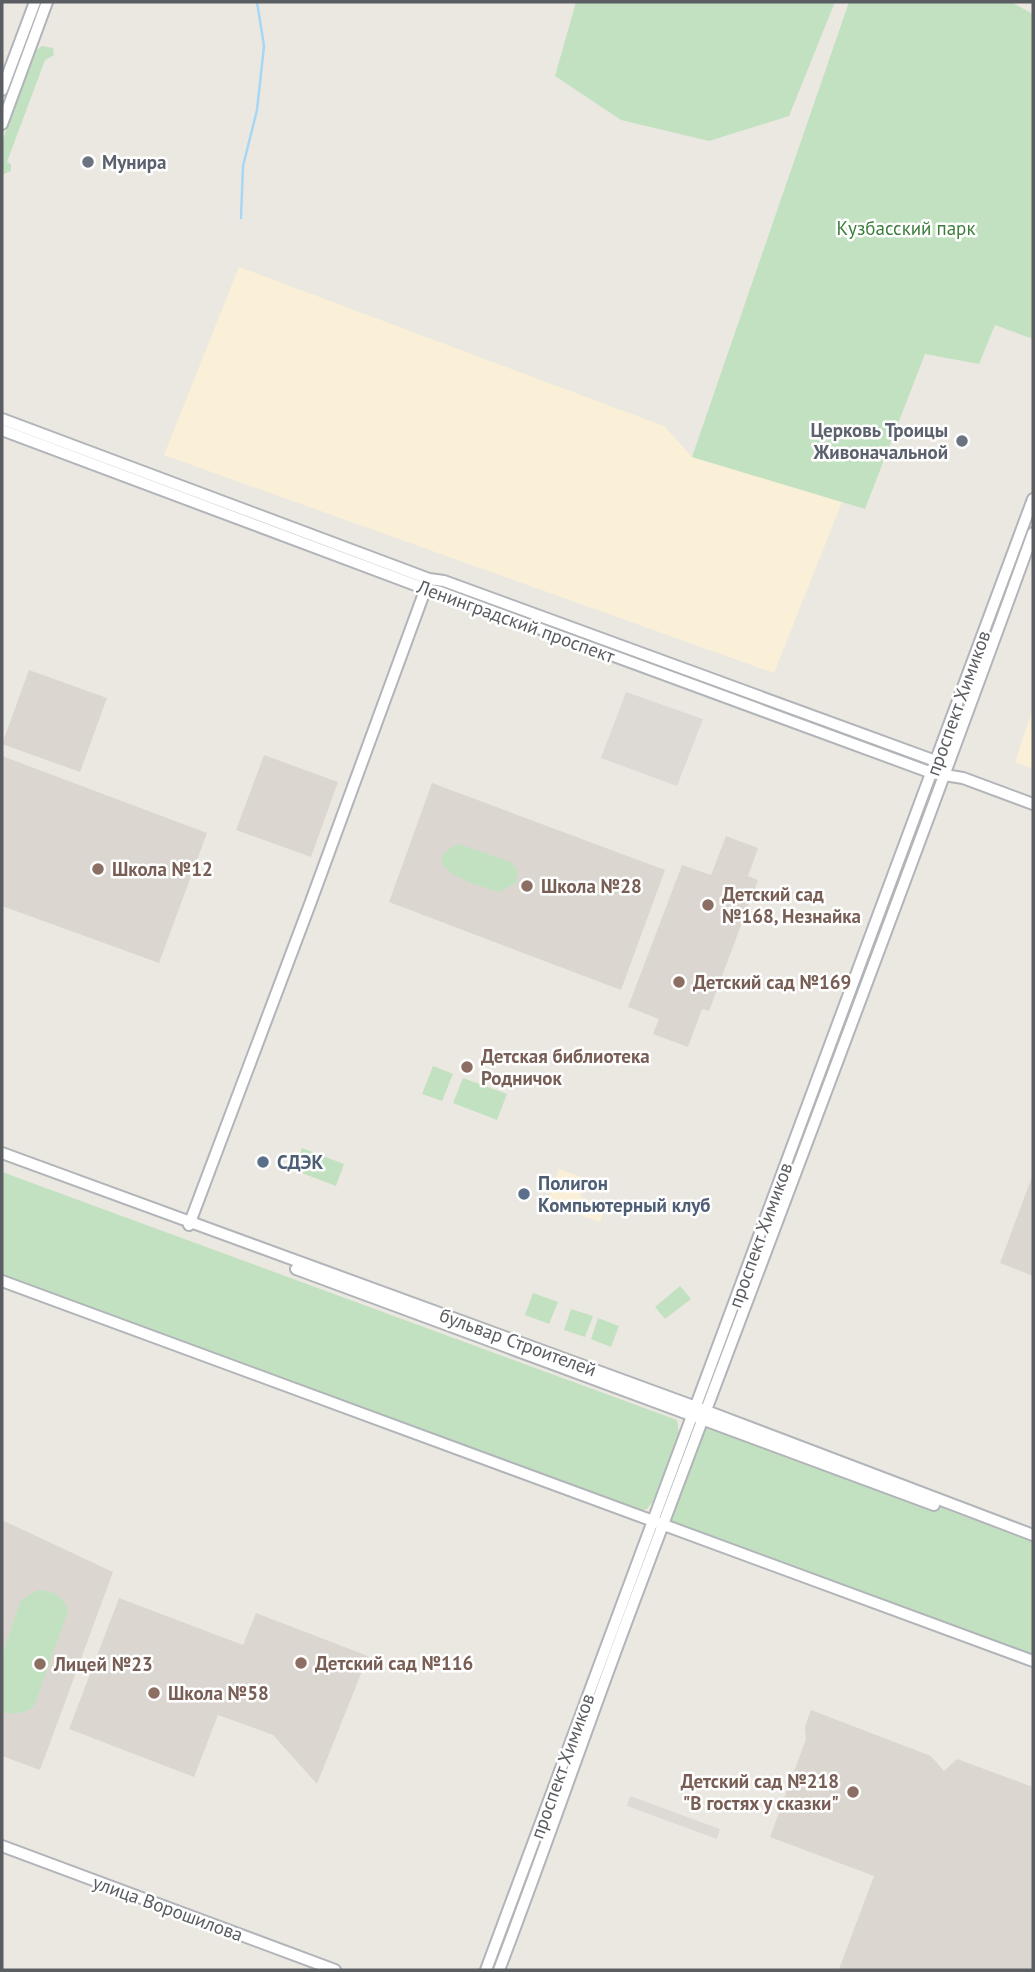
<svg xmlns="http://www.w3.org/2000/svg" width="1035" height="1972" font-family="'PT Sans',sans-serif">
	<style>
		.commercial { fill: #faf0d8 }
		.industrial { fill: #dddad6 }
		.education { fill: #dbd7d0 }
		.green { fill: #c2e1c0 }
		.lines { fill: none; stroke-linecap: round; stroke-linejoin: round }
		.stream { stroke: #a6d8f6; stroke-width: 2.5 }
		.secondary-casing { stroke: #b1b4b8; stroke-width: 14 }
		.secondary { stroke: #fff; stroke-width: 10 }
		.worship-dot { fill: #6b7280; stroke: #fff; stroke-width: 2.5 }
		.education-dot { fill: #8d6e63; stroke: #fff; stroke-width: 2.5 }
		.service-dot { fill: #5c6f8a; stroke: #fff; stroke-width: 2.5 }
		.labels { text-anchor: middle; stroke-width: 5; stroke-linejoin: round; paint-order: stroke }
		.worship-label { font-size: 19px; font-weight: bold; fill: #5b616d; stroke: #fff; text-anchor: start }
		.park-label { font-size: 19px; fill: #3d7d3c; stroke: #fff }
		.street-label { font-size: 19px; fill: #5a5d61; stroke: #fff }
		.education-label { font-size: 19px; font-weight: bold; fill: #785e54; stroke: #fff; text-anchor: start }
		.service-label { font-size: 19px; font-weight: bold; fill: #4e5e75; stroke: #fff; text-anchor: start }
	</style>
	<rect width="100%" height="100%" fill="#ebe8e1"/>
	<!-- commercial -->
	<path class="commercial" d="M 239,267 L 664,426 L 692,457 L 842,502 L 774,673 L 164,455 Z
		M 1033,708 L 1033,769 L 1015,762 Z
		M 559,1169 L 587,1179 L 580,1197 L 606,1206 L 600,1222 L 547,1203 Z"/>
	<!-- industrial -->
	<path class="industrial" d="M 626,692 L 703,719 L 677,786 L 601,758 Z
		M 630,1796 L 720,1829 L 717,1839 L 627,1806 Z"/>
	<!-- education -->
	<path class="education" d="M 29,670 L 107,698 L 80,772 L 2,744 Z
		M 264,755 L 338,782 L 311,857 L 236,830 Z
		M 2,756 L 207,833 L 159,963 L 2,906 Z
		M 432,783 L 665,870 L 621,990 L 389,902 Z
		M 726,836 L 758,848 L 748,876 L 758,880 L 709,1011 L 702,1009 L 688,1047 L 653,1034 L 659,1019 L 628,1007 L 682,865 L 711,875 Z
		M 1033,1174 L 1033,1276 L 1000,1263 Z
		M 2,1520 L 113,1572 L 40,1770 L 2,1756 Z
		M 119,1598 L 243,1645 L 256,1613 L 368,1656 L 317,1784 L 273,1735 L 218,1715 L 194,1777 L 69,1729 Z
		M 811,1710 L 931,1756 L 944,1771 L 957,1759 L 1033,1787 L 1033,1970 L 839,1969 L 874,1876 L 770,1837 L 806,1739 L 805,1727 Z"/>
	<!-- green -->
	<path class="green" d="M 576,2 L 835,2 L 789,116 L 709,141 L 621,120 L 555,76 Z
		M 849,2 L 1011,2 L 1033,14 L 1033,339 L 995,325 L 979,364 L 925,354 L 865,509 L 692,457 Z
		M 42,46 L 53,48 L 54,55 L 45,60 L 7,162 L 11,164 L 11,171 L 4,174 L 2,172 L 2,142 L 35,51 Z
		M 458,844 L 511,862 L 518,872 L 516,883 L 498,892 C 482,886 410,867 458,844 Z
		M 433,1066 L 453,1074 L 442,1101 L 422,1094 Z
		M 463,1078 L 507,1094 L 497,1120 L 453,1103 Z
		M 302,1148 L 344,1164 L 336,1186 L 294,1170 Z
		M 2,1172 L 677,1420 L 679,1434 L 653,1501 L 647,1509 L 638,1511 L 2,1274 Z
		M 680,1286 L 691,1299 L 665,1319 L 655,1307 Z
		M 533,1293 L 558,1302 L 549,1324 L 525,1315 Z
		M 571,1309 L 593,1316 L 585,1337 L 564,1330 Z
		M 598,1318 L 619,1326 L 611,1347 L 591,1339 Z
		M 703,1419 L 1033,1542 L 1033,1661 L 663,1526 Z
		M 38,1590 C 53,1591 64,1596 68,1611 L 34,1706 C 24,1714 14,1715 2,1712 L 2,1656 L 21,1600 Z"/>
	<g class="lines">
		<!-- stream -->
		<path class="stream" d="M 241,218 L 243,166 L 257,110 L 264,46 L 257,2"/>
		<!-- secondary casing -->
		<g class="secondary-casing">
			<path id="secondary" d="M 2,90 L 35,2
				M 2,124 L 47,2
				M 2,419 L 429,579 L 444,581 L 941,763
				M 2,430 L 426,589 L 440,592 L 932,773 L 963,778 L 1033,804
				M 2,1153 L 696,1407 L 1033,1535
				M 189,1225 L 310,904 L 427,585
				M 296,1269 L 934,1505
				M 2,1281 L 1033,1661
				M 2,1846 L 335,1970
				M 486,1970 L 1033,499
				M 499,1970 C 543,1855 583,1738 626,1623 C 762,1260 901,898 1033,533"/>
		</g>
		<!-- secondary -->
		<use href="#secondary" class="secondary"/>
	</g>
	<!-- markers -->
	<g class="worship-dot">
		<circle cx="88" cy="162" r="7"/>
		<circle cx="962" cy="441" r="7"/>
	</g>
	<g class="education-dot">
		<circle cx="98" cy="869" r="7"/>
		<circle cx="527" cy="886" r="7"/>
		<circle cx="708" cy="905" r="7"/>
		<circle cx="679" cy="982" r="7"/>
		<circle cx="467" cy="1067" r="7"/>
		<circle cx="301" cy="1663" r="7"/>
		<circle cx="40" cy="1664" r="7"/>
		<circle cx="154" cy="1693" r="7"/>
		<circle cx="853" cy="1792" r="7"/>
	</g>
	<g class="service-dot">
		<circle cx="263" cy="1162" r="7"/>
		<circle cx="524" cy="1194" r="7"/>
	</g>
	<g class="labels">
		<!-- worship labels -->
		<g class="worship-label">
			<text x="102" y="169">Мунира</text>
			<text x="948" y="437" text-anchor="end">Церковь Троицы<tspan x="948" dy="22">Живоначальной</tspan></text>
		</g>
		<!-- park labels -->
		<g class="park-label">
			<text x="906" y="235">Кузбасский парк</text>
		</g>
		<!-- street labels -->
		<g class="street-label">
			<text transform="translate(516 621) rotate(20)" y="7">Ленинградский проспект</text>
			<text transform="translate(958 703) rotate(-70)" y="7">проспект Химиков</text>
			<text transform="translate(760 1235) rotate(-70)" y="7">проспект Химиков</text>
			<text transform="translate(518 1342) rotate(20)" y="7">бульвар Строителей</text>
			<text transform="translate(562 1766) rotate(-70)" y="7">проспект Химиков</text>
			<text transform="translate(168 1908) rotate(20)" y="7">улица Ворошилова</text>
		</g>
		<!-- education labels -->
		<g class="education-label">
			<text x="112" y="876">Школа №12</text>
			<text x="541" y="893">Школа №28</text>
			<text x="722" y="901">Детский сад<tspan x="722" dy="22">№168, Незнайка</tspan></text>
			<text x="693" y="989">Детский сад №169</text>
			<text x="481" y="1063">Детская библиотека<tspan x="481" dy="22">Родничок</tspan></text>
			<text x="315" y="1670">Детский сад №116</text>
			<text x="54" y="1671">Лицей №23</text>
			<text x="168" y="1700">Школа №58</text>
			<text x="839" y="1788" text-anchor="end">Детский сад №218<tspan x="839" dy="22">"В гостях у сказки"</tspan></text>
		</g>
		<!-- service labels -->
		<g class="service-label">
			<text x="277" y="1169">СДЭК</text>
			<text x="538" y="1190">Полигон<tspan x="538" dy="22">Компьютерный клуб</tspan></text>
		</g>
	</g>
	<!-- border -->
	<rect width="1035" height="1972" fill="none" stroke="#5a5d61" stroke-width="7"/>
</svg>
